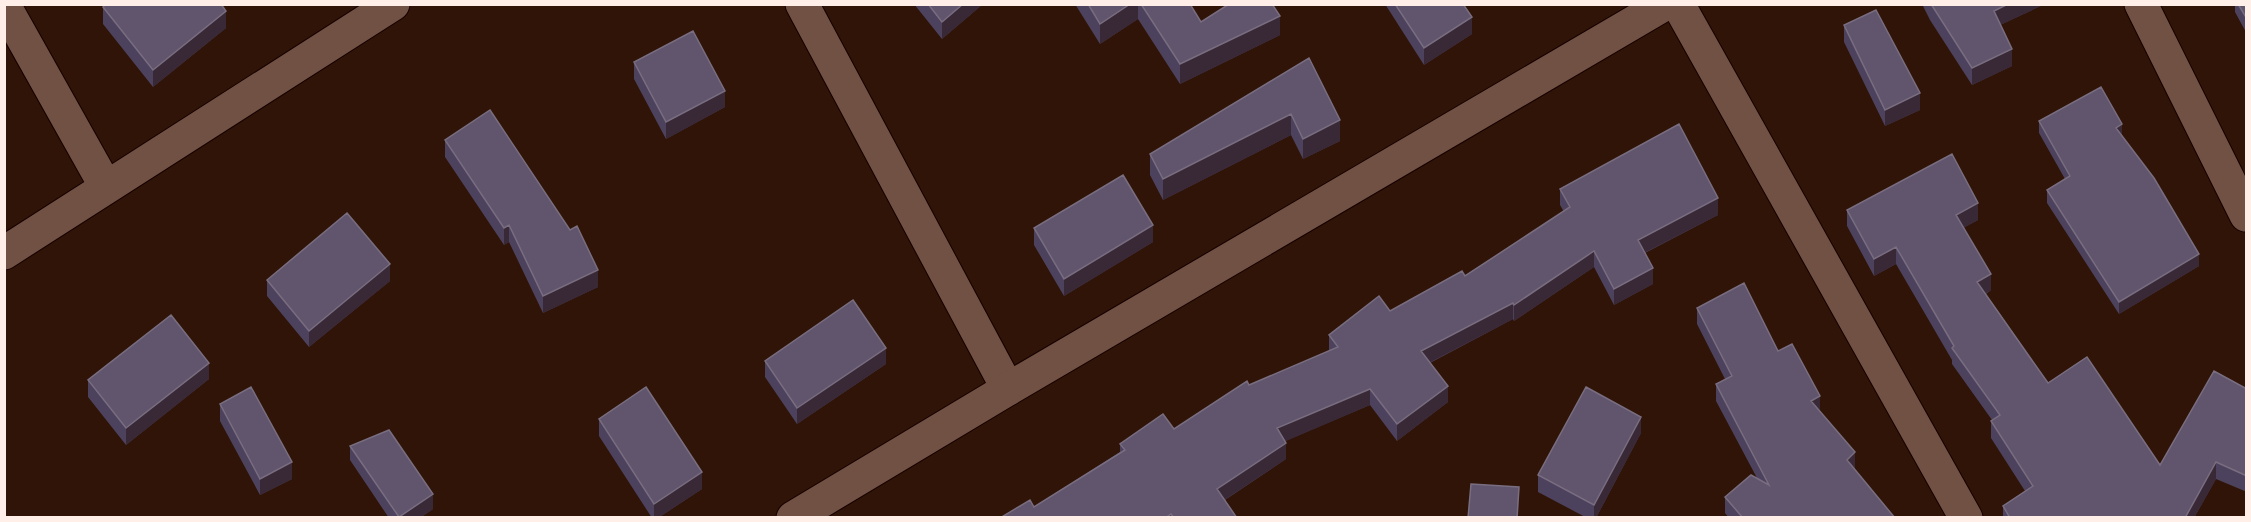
<svg xmlns="http://www.w3.org/2000/svg" width="2251" height="522" font-family="'IBM Plex Sans',sans-serif">
	<style>
		.lines { fill: none; stroke-linecap: round; stroke-linejoin: round }
		.street-casing { stroke: #150100; stroke-width: 35 }
		.secondary-casing { stroke: #150100; stroke-width: 35 }
		.street { stroke: #715143; stroke-width: 33 }
		.secondary { stroke: #715143; stroke-width: 33 }
		.wall { fill: #4d425d }
		.shaded-wall { fill: #392835 }
		.building { fill: #60556c; stroke: #796d80; stroke-width: 1.5 }
	</style>
	<rect width="100%" height="100%" fill="#2f1407"/>
	<g class="lines">
		<!-- street casing -->
		<g class="street-casing">
			<path id="street" d="M 802,4 L 1008,389
				M 1678,4 L 1966,518
				M 2141,4 L 2246,215
				M 4,5 L 106,187
				M 4,253 L 393,4"/>
		</g>
		<!-- secondary casing -->
		<g class="secondary-casing">
			<path id="secondary" d="M 793,518 L 1008,389 L 1665,4"/>
		</g>
		<!-- street -->
		<use href="#street" class="street"/>
		<!-- secondary -->
		<use href="#secondary" class="secondary"/>
	</g>
	<!-- wall -->
	<path class="wall" d="M 914,4 L 983,4 L 942,39 Z
		M 1075,4 L 1190,4 L 1201,22 L 1280,35 L 1180,84 L 1138,19 L 1100,44 Z
		M 1385,4 L 1463,4 L 1472,34 L 1424,65 Z
		M 1922,4 L 2045,4 L 2000,25 L 2012,66 L 1972,85 L 1930,20 Z
		M 2235,4 L 2247,4 L 2247,34 L 2235,12 Z
		M 103,7 L 226,28 L 153,87 L 103,24 Z
		M 1844,25 L 1920,110 L 1885,126 L 1844,42 Z
		M 1309,58 L 1340,141 L 1303,159 L 1291,135 L 1163,200 L 1150,175 L 1150,154 Z
		M 634,62 L 725,107 L 666,139 L 634,79 Z
		M 2039,121 L 2122,135 L 2199,266 L 2119,314 L 2047,203 L 2047,190 L 2065,179 L 2039,133 Z
		M 445,140 L 598,287 L 543,313 L 509,242 L 504,245 L 445,157 Z
		M 1560,189 L 1718,215 L 1645,253 L 1653,284 L 1614,305 L 1594,267 L 1514,321 L 1513,319 L 1430,363 L 1448,402 L 1397,441 L 1370,405 L 1285,441 L 1286,459 L 1225,500 L 1237,518 L 1000,518 L 1034,507 L 1120,452 L 1120,444 L 1174,429 L 1249,385 L 1329,351 L 1329,335 L 1390,311 L 1465,276 L 1564,212 L 1560,205 Z
		M 1847,210 L 1978,220 L 1963,228 L 1991,290 L 1986,294 L 2048,383 L 2160,465 L 2247,389 L 2247,492 L 2216,479 L 2194,518 L 2003,518 L 2003,506 L 2025,491 L 1991,438 L 1991,421 L 1992,420 L 1952,364 L 1952,360 L 1896,264 L 1874,276 L 1847,226 Z
		M 1034,228 L 1153,242 L 1064,296 L 1034,245 Z
		M 267,280 L 390,281 L 309,347 L 267,296 Z
		M 1697,308 L 1778,351 L 1820,411 L 1855,469 L 1855,470 L 1895,518 L 1729,518 L 1725,513 L 1725,497 L 1757,478 L 1716,401 L 1716,384 L 1725,379 L 1697,324 Z
		M 765,361 L 886,364 L 797,424 L 765,377 Z
		M 209,379 L 126,445 L 88,397 L 88,380 Z
		M 220,404 L 292,479 L 260,495 L 220,421 Z
		M 599,419 L 702,489 L 658,518 L 652,518 L 599,436 Z
		M 1641,433 L 1596,518 L 1587,518 L 1538,492 L 1538,475 Z
		M 350,446 L 433,509 L 420,518 L 389,518 L 350,460 Z"/>
	<!-- shaded-wall -->
	<path class="shaded-wall" d="M 963,4 L 983,4 L 942,39 L 942,22 Z
		M 1130,4 L 1138,4 L 1138,19 L 1100,44 L 1100,24 Z
		M 2008,4 L 2045,4 L 1994,28 L 1994,11 Z
		M 226,11 L 226,28 L 153,87 L 153,70 Z
		M 1280,16 L 1280,35 L 1180,84 L 1180,64 Z
		M 1472,17 L 1472,34 L 1424,65 L 1424,48 Z
		M 2012,49 L 2012,66 L 1972,85 L 1972,68 Z
		M 725,91 L 725,107 L 666,139 L 666,122 Z
		M 1920,93 L 1920,110 L 1885,126 L 1885,110 Z
		M 1291,114 L 1291,135 L 1163,200 L 1163,179 Z
		M 1340,120 L 1340,141 L 1303,159 L 1303,139 Z
		M 2122,124 L 2122,136 L 2116,128 Z
		M 1718,198 L 1718,215 L 1638,256 L 1638,240 Z
		M 1978,203 L 1978,220 L 1956,232 L 1956,215 Z
		M 509,225 L 509,242 L 504,245 L 504,228 Z
		M 1153,225 L 1153,242 L 1064,296 L 1064,279 Z
		M 1896,247 L 1896,264 L 1874,276 L 1874,259 Z
		M 1594,251 L 1594,267 L 1514,321 L 1514,305 Z
		M 2199,254 L 2199,266 L 2119,314 L 2119,302 Z
		M 390,264 L 390,281 L 309,347 L 309,331 Z
		M 1653,268 L 1653,284 L 1614,305 L 1614,289 Z
		M 598,270 L 598,287 L 543,313 L 543,296 Z
		M 1991,274 L 1991,290 L 1977,299 L 1977,282 Z
		M 1513,303 L 1513,319 L 1421,367 L 1421,351 Z
		M 886,348 L 886,364 L 797,424 L 797,408 Z
		M 209,363 L 209,379 L 126,445 L 126,428 Z
		M 1448,386 L 1448,402 L 1397,441 L 1397,424 Z
		M 1370,389 L 1370,405 L 1277,445 L 1277,428 Z
		M 1820,396 L 1820,413 L 1811,401 Z
		M 1641,417 L 1641,433 L 1596,518 L 1594,518 L 1594,505 Z
		M 1286,443 L 1286,459 L 1217,505 L 1217,489 Z
		M 1855,452 L 1855,469 L 1847,477 L 1847,460 Z
		M 292,462 L 292,479 L 260,495 L 260,479 Z
		M 2216,462 L 2216,479 L 2194,518 L 2185,518 Z
		M 702,472 L 702,489 L 658,518 L 654,518 L 654,504 Z
		M 1519,487 L 1518,518 L 1517,518 Z
		M 433,494 L 433,509 L 420,518 L 399,518 Z"/>
	<!-- building -->
	<path class="building" d="M 106,4 L 221,4 L 226,11 L 153,70 L 103,7 Z
		M 928,4 L 963,4 L 942,22 Z
		M 1088,4 L 1130,4 L 1100,24 Z
		M 1141,4 L 1190,4 L 1201,22 L 1229,4 L 1272,4 L 1280,16 L 1180,64 Z
		M 1395,4 L 1463,4 L 1472,17 L 1424,48 Z
		M 1931,4 L 2008,4 L 1994,11 L 2012,49 L 1972,68 Z
		M 2238,4 L 2247,4 L 2247,19 Z
		M 1876,10 L 1920,93 L 1885,110 L 1844,25 Z
		M 693,31 L 725,91 L 666,122 L 634,62 Z
		M 1309,58 L 1340,120 L 1303,139 L 1291,114 L 1163,179 L 1150,154 Z
		M 2101,87 L 2122,124 L 2116,128 L 2154,178 L 2199,254 L 2119,302 L 2047,190 L 2070,176 L 2039,121 Z
		M 490,110 L 570,230 L 577,226 L 598,270 L 543,296 L 509,225 L 504,228 L 445,140 Z
		M 1679,124 L 1718,198 L 1638,240 L 1653,268 L 1614,289 L 1594,251 L 1514,305 L 1513,303 L 1421,351 L 1448,386 L 1397,424 L 1370,389 L 1277,428 L 1286,443 L 1217,489 L 1237,518 L 1174,518 L 1171,514 L 1165,518 L 1000,518 L 1030,500 L 1034,507 L 1125,450 L 1120,444 L 1163,414 L 1174,429 L 1247,381 L 1249,385 L 1338,347 L 1329,335 L 1379,296 L 1390,311 L 1462,271 L 1465,276 L 1570,207 L 1560,189 Z
		M 1952,154 L 1978,203 L 1956,215 L 1991,274 L 1977,282 L 2048,383 L 2087,357 L 2160,465 L 2214,371 L 2247,389 L 2247,476 L 2216,462 L 2185,518 L 2010,518 L 2003,506 L 2033,486 L 1991,421 L 2000,415 L 1952,348 L 1954,346 L 1896,247 L 1874,259 L 1847,210 Z
		M 1123,175 L 1153,225 L 1064,279 L 1034,228 Z
		M 347,213 L 390,264 L 309,331 L 267,280 Z
		M 1744,283 L 1778,351 L 1792,344 L 1820,396 L 1811,401 L 1855,452 L 1847,460 L 1895,518 L 1743,518 L 1725,497 L 1751,475 L 1769,485 L 1716,384 L 1732,376 L 1697,308 Z
		M 853,300 L 886,348 L 797,408 L 765,361 Z
		M 171,315 L 209,363 L 126,428 L 88,380 Z
		M 251,387 L 292,462 L 260,479 L 220,404 Z
		M 646,387 L 702,472 L 654,504 L 599,419 Z
		M 1586,387 L 1641,417 L 1594,505 L 1538,475 Z
		M 389,430 L 433,494 L 399,517 L 350,446 Z
		M 1471,484 L 1519,487 L 1517,518 L 1468,518 Z"/>
	<!-- border -->
	<rect width="2251" height="522" fill="none" stroke="#ffefe8" stroke-width="12"/>
</svg>
